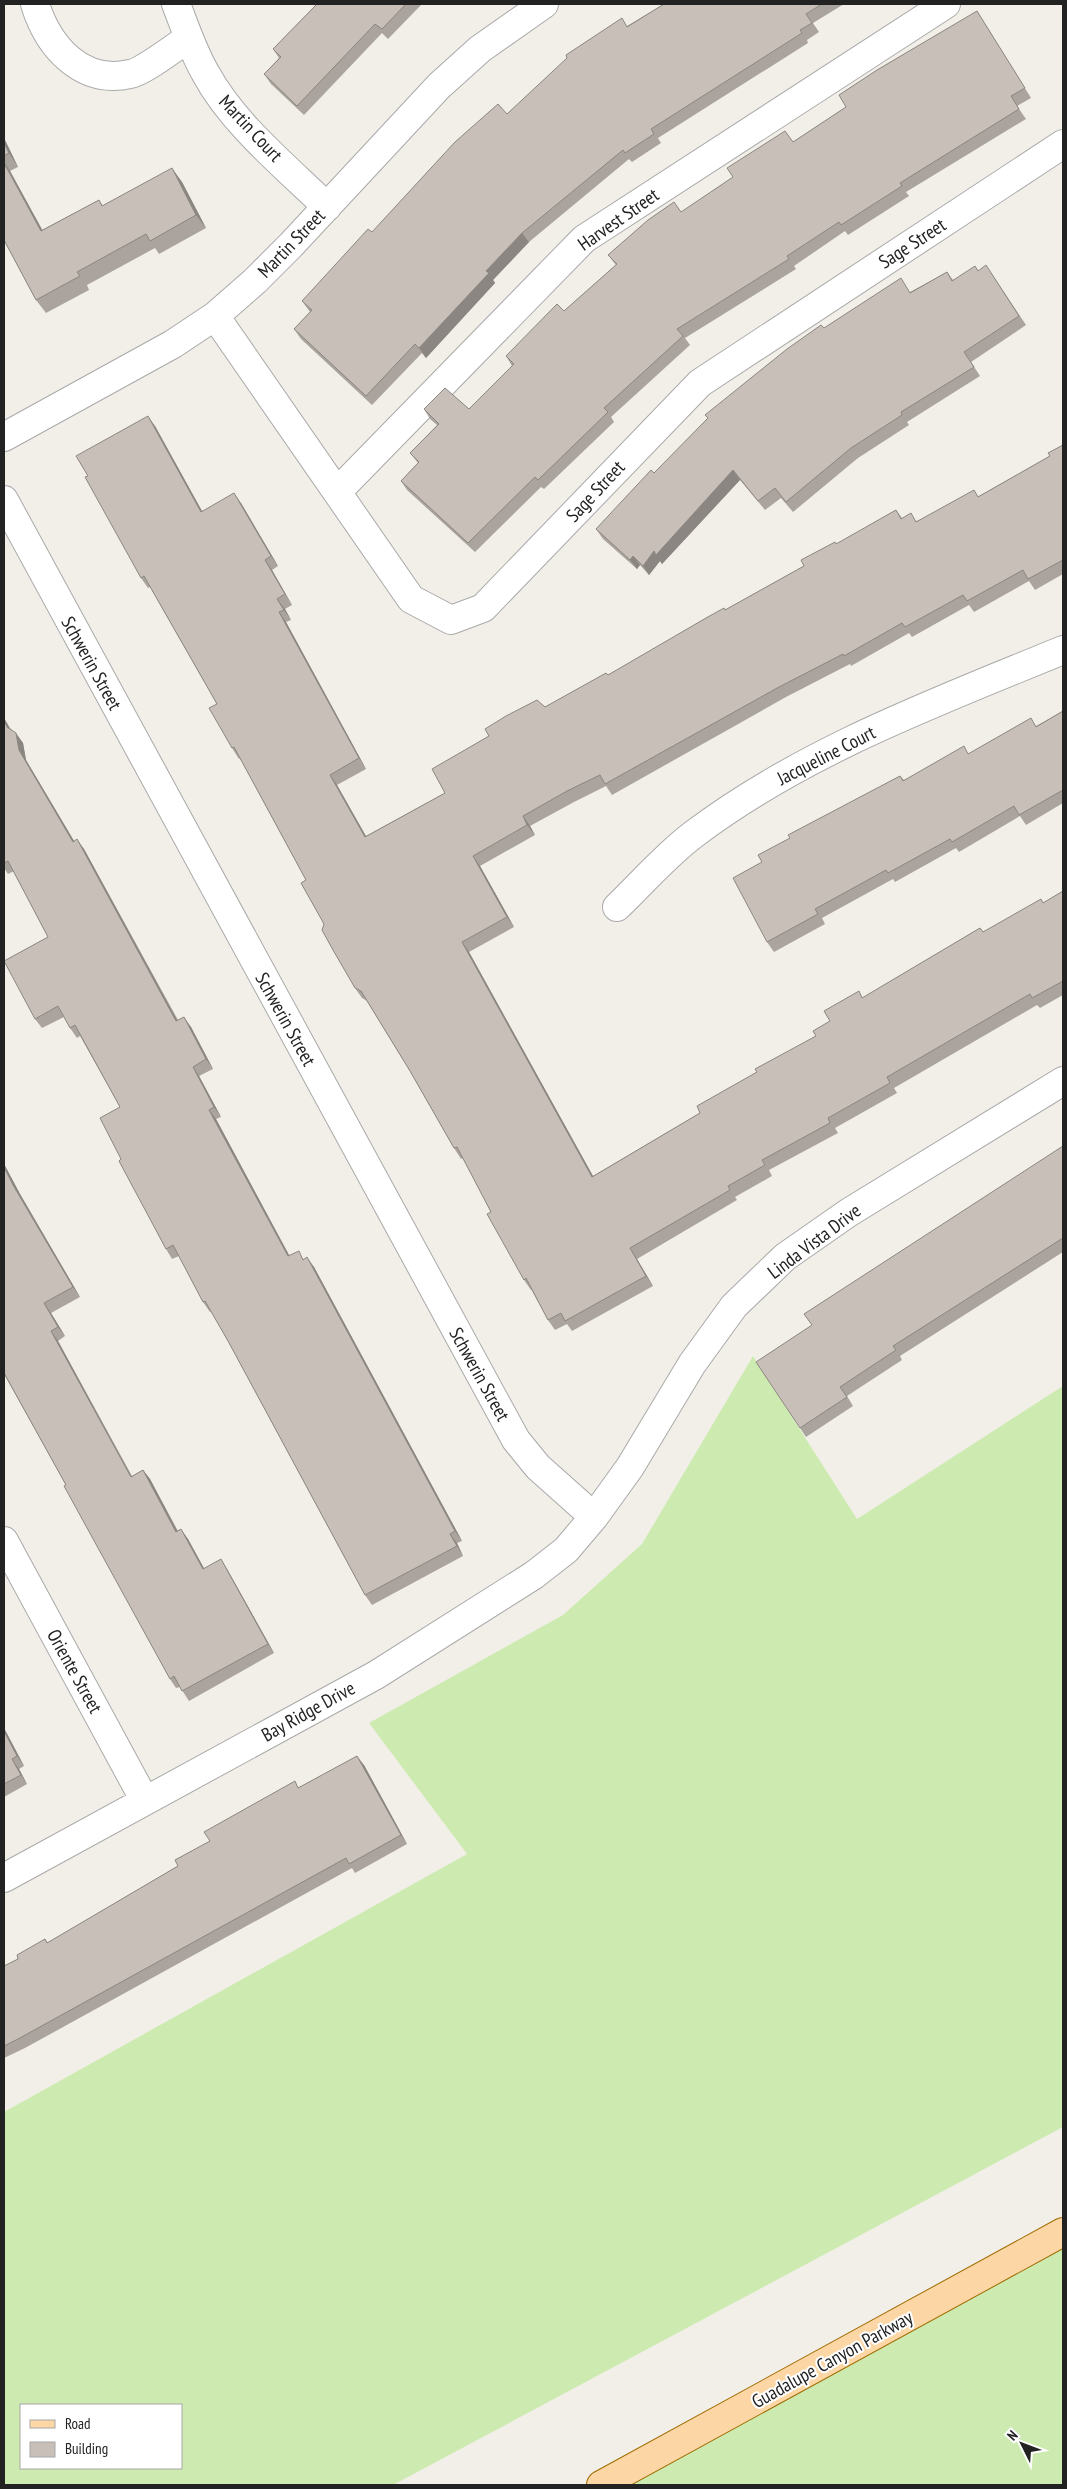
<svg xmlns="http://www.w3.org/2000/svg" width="1067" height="2489" font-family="'PT Sans Narrow',sans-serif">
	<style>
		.grass { fill: #cdebb0; fill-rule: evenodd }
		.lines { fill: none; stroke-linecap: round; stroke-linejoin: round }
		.street-casing { stroke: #a9a9a9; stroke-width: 30 }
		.primary-casing { stroke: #a06b00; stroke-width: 30 }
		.street { stroke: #fff; stroke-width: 28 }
		.primary { stroke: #fcd6a4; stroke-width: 28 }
		.wall { fill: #aba49e }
		.shaded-wall { fill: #8b8681 }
		.building { fill: #c7bfb8; stroke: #8b8681 }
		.labels { text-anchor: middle; stroke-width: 4; stroke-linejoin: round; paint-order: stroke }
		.street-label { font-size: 19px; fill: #222; stroke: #fff }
	</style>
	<rect width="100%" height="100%" fill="#f2efe9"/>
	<!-- grass -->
	<path class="grass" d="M 753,1356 L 857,1519 L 1063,1386 L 1063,2127 L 393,2485 L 4,2485 L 4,2112 L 467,1854 L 369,1723 L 563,1615 L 642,1544 ZM 21,2405 L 181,2405 L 181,2468 L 21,2468 Z
		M 1063,2232 L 1063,2485 L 601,2485 Z"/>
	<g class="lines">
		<!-- street casing -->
		<g class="street-casing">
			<path id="street" d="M 35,4 C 48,46 81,85 130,74 C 143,72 176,46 189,38
				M 176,4 C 185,27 193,52 206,74 C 233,124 286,167 327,207
				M 215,316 L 411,599 L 451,620 L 483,608 L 700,383 L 1063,144
				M 4,437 L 173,344 L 215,316 L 255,281 L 291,245 L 439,86 L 480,49 L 544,4
				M 337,492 L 584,239 L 946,4
				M 4,500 L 516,1440 L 538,1467 L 594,1517
				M 617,907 C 642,883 666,855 694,834 C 804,751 937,702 1063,650
				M 4,1541 L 145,1801
				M 4,1878 L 376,1675 L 534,1575 L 566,1550 L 594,1517 L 630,1467 L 692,1364 L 734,1306 L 785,1257 L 848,1213 L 1063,1081"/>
		</g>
		<!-- primary casing -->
		<g class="primary-casing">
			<path id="primary" d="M 601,2485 L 1063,2232"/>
		</g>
		<!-- street -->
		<use href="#street" class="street"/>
		<!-- primary -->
		<use href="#primary" class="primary"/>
	</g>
	<!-- wall -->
	<path class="wall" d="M 317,4 L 422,4 L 388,39 L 382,33 L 304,115 L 271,84 L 264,74 L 279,58 L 273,49 Z
		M 664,4 L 844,4 L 813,23 L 819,32 L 807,40 L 808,43 L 658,138 L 661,143 L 632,162 L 629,159 L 529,242 L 493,280 L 495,283 L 426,358 L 422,353 L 372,405 L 301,339 L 294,329 L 310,312 L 302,301 L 372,232 L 507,114 L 627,26 Z
		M 977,11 L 1031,98 L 1017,106 L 1026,119 L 906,192 L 909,196 L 848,235 L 845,231 L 794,266 L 796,269 L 685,338 L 690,345 L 611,417 L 614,422 L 544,489 L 541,487 L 475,552 L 407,490 L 401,481 L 418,463 L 410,453 L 437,425 L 430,419 L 424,409 L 469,409 L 512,366 L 506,356 L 564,311 L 616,265 L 608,255 L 682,212 L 793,142 L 846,107 Z
		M 4,138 L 18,167 L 10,171 L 42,230 L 99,200 L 103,206 L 182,182 L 206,228 L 159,254 L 155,248 L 87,285 L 89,290 L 46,313 L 36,300 L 4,240 Z
		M 978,271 L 992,274 L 1026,325 L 971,362 L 980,376 L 907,422 L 909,425 L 858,458 L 793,512 L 781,498 L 765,510 L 740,480 L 662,564 L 660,561 L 649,575 L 640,565 L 637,569 L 603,539 L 596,529 L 654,473 L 824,328 L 910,292 L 947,272 L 953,280 Z
		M 155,426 L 202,511 L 241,503 L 278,566 L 272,570 L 292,605 L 285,609 L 291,620 L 286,622 L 366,769 L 337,785 L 366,836 L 445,793 L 545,707 L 608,675 L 804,566 L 837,544 L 896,510 L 902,518 L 917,521 L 979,496 L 1050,456 L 1063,445 L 1063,574 L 1035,590 L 1029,581 L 974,612 L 969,605 L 912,637 L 909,633 L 851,666 L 850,664 L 786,697 L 612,795 L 606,786 L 574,802 L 530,826 L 535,835 L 480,866 L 514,927 L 469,952 L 593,1176 L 700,1113 L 757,1072 L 816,1036 L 830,1021 L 863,998 L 980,928 L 983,932 L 1043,903 L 1063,891 L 1063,995 L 1040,1008 L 1037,1005 L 894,1088 L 897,1093 L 835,1128 L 838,1133 L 769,1170 L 772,1176 L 735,1197 L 737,1200 L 637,1259 L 653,1286 L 572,1331 L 567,1324 L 555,1330 L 548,1320 L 531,1289 L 531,1290 L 524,1280 L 491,1212 L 463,1158 L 461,1159 L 454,1148 L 410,1071 L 367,1001 L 362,998 L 355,988 L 324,924 L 306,880 L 240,758 L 239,759 L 232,748 L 217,704 L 150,587 L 148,588 L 141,578 L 88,476 Z
		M 1063,711 L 1063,803 L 1026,825 L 1020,816 L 959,852 L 956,848 L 895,882 L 893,879 L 822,918 L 825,924 L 774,952 L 767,942 L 762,862 L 790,838 L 900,776 L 904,780 L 1036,726 Z
		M 4,718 L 10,728 L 23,743 L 26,760 L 74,841 L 84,849 L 178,1020 L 191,1027 L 213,1069 L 199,1076 L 221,1117 L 216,1119 L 289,1256 L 304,1259 L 314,1267 L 462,1541 L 457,1543 L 463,1556 L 372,1605 L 365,1595 L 228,1341 L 211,1311 L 210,1312 L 203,1302 L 179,1256 L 172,1259 L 166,1249 L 121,1159 L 120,1107 L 80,1036 L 77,1038 L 70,1028 L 64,1017 L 42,1028 L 35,1019 L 48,937 L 14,871 L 8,874 L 4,868 Z
		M 1063,1146 L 1063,1252 L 900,1356 L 902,1360 L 847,1396 L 853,1406 L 806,1437 L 800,1428 L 812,1325 Z
		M 4,1164 L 20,1194 L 80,1297 L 51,1313 L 65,1336 L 58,1341 L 132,1476 L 143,1470 L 150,1479 L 178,1531 L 188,1539 L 204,1569 L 227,1569 L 274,1653 L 189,1701 L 180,1687 L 176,1688 L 170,1679 L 66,1485 L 4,1374 Z
		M 4,1728 L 24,1766 L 19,1769 L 27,1784 L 4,1797 Z
		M 364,1765 L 407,1844 L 355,1873 L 352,1868 L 25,2048 L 4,2058 L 4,1966 L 18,1959 L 45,1939 L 48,1943 L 178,1866 L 210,1841 L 299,1787 Z"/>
	<!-- shaded-wall -->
	<path class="shaded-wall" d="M 4,138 L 18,167 L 9,153 L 4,143 Z
		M 4,162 L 10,171 L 50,244 L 41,231 Z
		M 172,168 L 182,182 L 206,228 L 196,215 Z
		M 522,233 L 529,242 L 493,280 L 495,283 L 426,358 L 419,348 L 486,271 Z
		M 148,416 L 155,426 L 208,522 L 201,512 Z
		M 733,470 L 740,480 L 662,564 L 660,561 L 649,575 L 643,566 L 654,551 Z
		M 234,493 L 241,503 L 278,566 L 271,556 Z
		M 633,556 L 640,565 L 637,569 L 630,560 Z
		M 265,560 L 272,570 L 292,605 L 285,594 Z
		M 277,599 L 285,609 L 291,620 L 284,610 Z
		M 279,612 L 286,622 L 366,769 L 359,758 Z
		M 4,718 L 14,736 L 7,727 L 4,720 Z
		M 16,733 L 23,743 L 26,760 L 80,851 L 73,842 L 19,750 Z
		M 330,775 L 337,785 L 372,847 L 365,837 Z
		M 523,816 L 530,826 L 535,835 L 527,825 Z
		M 77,839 L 84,849 L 183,1031 L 176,1021 Z
		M 473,856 L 480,866 L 514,927 L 507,917 Z
		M 462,942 L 469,952 L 599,1187 L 592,1177 Z
		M 184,1017 L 191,1027 L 213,1069 L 206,1059 Z
		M 193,1067 L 199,1076 L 221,1117 L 214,1107 Z
		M 209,1110 L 216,1119 L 295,1266 L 288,1256 Z
		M 4,1164 L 20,1194 L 80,1297 L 73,1287 L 13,1185 L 4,1167 Z
		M 630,1248 L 637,1259 L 653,1286 L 646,1276 Z
		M 307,1257 L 314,1267 L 462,1541 L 455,1531 Z
		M 44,1303 L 51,1313 L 65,1336 L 58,1327 Z
		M 51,1331 L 58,1341 L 137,1487 L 131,1477 Z
		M 143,1470 L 150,1479 L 183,1542 L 176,1532 Z
		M 181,1529 L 188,1539 L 210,1579 L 203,1569 Z
		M 450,1534 L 457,1543 L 463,1556 L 457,1546 Z
		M 221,1559 L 227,1569 L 274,1653 L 268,1644 Z
		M 4,1728 L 24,1766 L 17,1756 L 4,1731 Z
		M 357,1756 L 364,1765 L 407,1844 L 401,1835 Z
		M 12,1759 L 19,1769 L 27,1784 L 21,1775 Z"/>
	<!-- building -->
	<path class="building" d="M 317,4 L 406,4 L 382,29 L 375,24 L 297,106 L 264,74 L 281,57 L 273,49 Z
		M 664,4 L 822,4 L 806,14 L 812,23 L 800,30 L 802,33 L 651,129 L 654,134 L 625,153 L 623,150 L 522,233 L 486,271 L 489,273 L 419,348 L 415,344 L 366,396 L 294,329 L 312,310 L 302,301 L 368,229 L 372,232 L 455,142 L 498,104 L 507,114 L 567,58 L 566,55 L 622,18 L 627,27 Z
		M 977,11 L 1025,88 L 1011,96 L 1019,109 L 900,183 L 902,186 L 841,225 L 839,222 L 787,256 L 789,259 L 677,329 L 683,336 L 604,408 L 608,412 L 538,480 L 535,477 L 468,543 L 401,481 L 419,462 L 410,453 L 439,424 L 424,409 L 445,388 L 469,409 L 514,364 L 506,356 L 557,304 L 564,311 L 617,264 L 608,255 L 648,220 L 674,202 L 681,212 L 733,177 L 727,168 L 785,131 L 793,142 L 846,107 L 839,95 L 877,70 Z
		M 4,143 L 9,153 L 4,156 Z
		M 4,163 L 41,231 L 99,200 L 102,206 L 172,168 L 196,215 L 150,241 L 146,234 L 77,272 L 80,276 L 36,300 L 4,240 Z
		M 986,265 L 1019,316 L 964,352 L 974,367 L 901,412 L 902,415 L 851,448 L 786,502 L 775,488 L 758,501 L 733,470 L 656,555 L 654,551 L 643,566 L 633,556 L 630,560 L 596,529 L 651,470 L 654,473 L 708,418 L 705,415 L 787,349 L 821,325 L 824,328 L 901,278 L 910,293 L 947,272 L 952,281 L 975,266 L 978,271 Z
		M 148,416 L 201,512 L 234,493 L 271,556 L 265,560 L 285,594 L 277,599 L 284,610 L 279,612 L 359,758 L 330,775 L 365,837 L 445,793 L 432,769 L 489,736 L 485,729 L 506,716 L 537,700 L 545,707 L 606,673 L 608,675 L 706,618 L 724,608 L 725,610 L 804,566 L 801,560 L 835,542 L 836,544 L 896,510 L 901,519 L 911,513 L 916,522 L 974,490 L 978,497 L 1050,456 L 1048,453 L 1063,445 L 1063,560 L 1028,579 L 1023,570 L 967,601 L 963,595 L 905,627 L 902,623 L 844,656 L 843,654 L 779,687 L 605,784 L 600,775 L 567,791 L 523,816 L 527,825 L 473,856 L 507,917 L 462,942 L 592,1177 L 700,1113 L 697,1106 L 757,1072 L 755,1069 L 816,1036 L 813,1031 L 830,1021 L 824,1011 L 859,991 L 862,998 L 980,928 L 983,932 L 1041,899 L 1043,903 L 1063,891 L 1063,981 L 1032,998 L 1030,994 L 887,1077 L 890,1083 L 828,1118 L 830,1123 L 762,1160 L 765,1165 L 728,1186 L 730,1190 L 630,1248 L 646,1276 L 565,1321 L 561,1313 L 548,1320 L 526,1278 L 524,1280 L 487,1214 L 491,1212 L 457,1147 L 454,1148 L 410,1071 L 361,991 L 355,988 L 333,950 L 322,930 L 324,924 L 301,883 L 306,880 L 234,747 L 232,748 L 209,708 L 217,704 L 144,576 L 141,578 L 85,477 L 88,476 L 76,456 Z
		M 1063,711 L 1063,790 L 1019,815 L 1014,806 L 952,842 L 950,839 L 888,873 L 886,870 L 815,909 L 818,914 L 767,942 L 733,878 L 762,862 L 758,855 L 790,838 L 788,835 L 900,776 L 903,781 L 964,746 L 968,754 L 1031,718 L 1036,727 Z
		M 4,720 L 7,727 L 16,733 L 19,750 L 73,842 L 77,839 L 176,1021 L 184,1017 L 206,1059 L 193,1067 L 214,1107 L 209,1110 L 288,1256 L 299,1251 L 303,1260 L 307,1257 L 455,1531 L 450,1534 L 457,1546 L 365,1595 L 228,1341 L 205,1301 L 203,1302 L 173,1245 L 166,1249 L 119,1161 L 121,1159 L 100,1118 L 120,1107 L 75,1025 L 70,1028 L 58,1006 L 35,1019 L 4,961 L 48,937 L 8,861 L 4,863 Z
		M 1063,1146 L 1063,1238 L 893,1346 L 896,1350 L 840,1387 L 847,1397 L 800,1428 L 756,1362 L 812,1325 L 804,1314 Z
		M 4,1167 L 13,1185 L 73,1287 L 44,1303 L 58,1327 L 51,1331 L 131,1477 L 143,1470 L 176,1532 L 181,1529 L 203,1569 L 221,1559 L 268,1644 L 182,1691 L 174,1676 L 170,1679 L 64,1486 L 66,1485 L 4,1373 Z
		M 4,1731 L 17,1756 L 12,1759 L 21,1775 L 4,1784 Z
		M 357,1756 L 401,1835 L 349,1864 L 346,1858 L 18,2039 L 4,2046 L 4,1966 L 18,1959 L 17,1955 L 45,1939 L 47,1943 L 178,1866 L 175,1860 L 210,1841 L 204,1832 L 295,1781 L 298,1788 Z"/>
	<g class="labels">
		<!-- street labels -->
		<g class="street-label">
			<text transform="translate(251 128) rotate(47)" y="7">Martin Court</text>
			<text transform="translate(618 219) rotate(-35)" y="7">Harvest Street</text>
			<text transform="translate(291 243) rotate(-46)" y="7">Martin Street</text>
			<text transform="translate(912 243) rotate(-33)" y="7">Sage Street</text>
			<text transform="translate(595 491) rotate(-47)" y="7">Sage Street</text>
			<text transform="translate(92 663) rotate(61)" y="7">Schwerin Street</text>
			<text transform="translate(826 755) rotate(-27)" y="7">Jacqueline Court</text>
			<text transform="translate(286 1019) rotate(61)" y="7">Schwerin Street</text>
			<text transform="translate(814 1241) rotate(-37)" y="7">Linda Vista Drive</text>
			<text transform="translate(480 1374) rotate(61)" y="7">Schwerin Street</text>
			<text transform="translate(75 1671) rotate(61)" y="7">Oriente Street</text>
			<text transform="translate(308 1711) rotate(-29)" y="7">Bay Ridge Drive</text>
			<text transform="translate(832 2359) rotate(-29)" y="7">Guadalupe Canyon Parkway</text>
		</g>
	</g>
	<!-- border -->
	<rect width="1067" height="2489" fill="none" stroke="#222222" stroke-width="10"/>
	<!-- legend -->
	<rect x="20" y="2404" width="162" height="65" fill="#ffffff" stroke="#a7a7a7"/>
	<rect x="30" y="2420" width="25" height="8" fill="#fcd6a4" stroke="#a7a7a7"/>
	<text x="65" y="2429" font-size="15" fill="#222222">Road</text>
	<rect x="30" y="2442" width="25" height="15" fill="#c7bfb8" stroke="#a7a7a7"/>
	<text x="65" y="2454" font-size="15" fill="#222222">Building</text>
	<!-- north arrow -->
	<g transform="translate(1022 2444) rotate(312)" stroke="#ffffff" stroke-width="4" paint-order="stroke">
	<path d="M0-4L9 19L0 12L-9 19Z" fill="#222222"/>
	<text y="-8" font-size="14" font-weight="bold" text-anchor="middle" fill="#222222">N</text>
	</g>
</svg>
